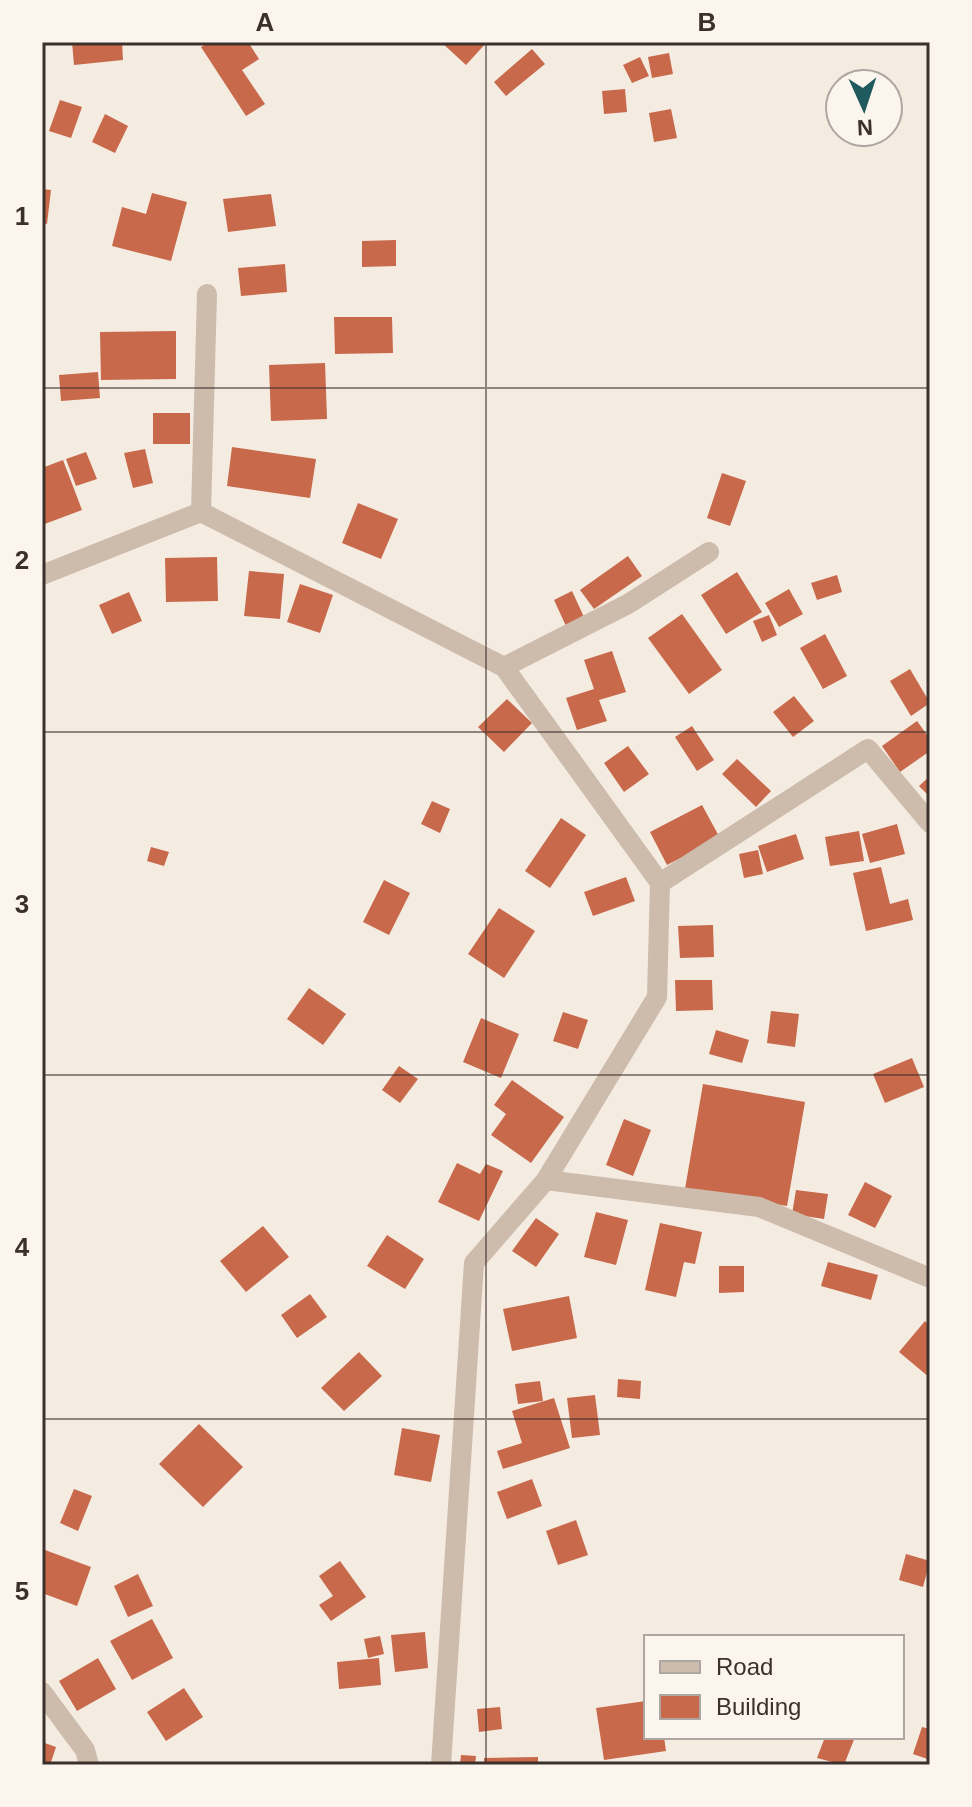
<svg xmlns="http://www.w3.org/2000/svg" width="972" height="1807" font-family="Helvetica,sans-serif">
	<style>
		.building { fill: #c8694b }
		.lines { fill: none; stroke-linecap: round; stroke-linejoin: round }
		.minor { stroke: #cdbbac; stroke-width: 20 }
		.grid { fill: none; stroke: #3b302b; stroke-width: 2; stroke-opacity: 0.55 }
		.neatline { fill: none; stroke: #3b302b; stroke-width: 3 }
		.grid-label { font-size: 26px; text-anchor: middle; font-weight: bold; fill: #3b302b }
	</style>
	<rect width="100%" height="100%" fill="#f4ebe1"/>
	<!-- building -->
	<path class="building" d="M 72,42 L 122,42 L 123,60 L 74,65 Z
		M 209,42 L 248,42 L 259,59 L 242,70 L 265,104 L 246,116 L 201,47 Z
		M 441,42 L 487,42 L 466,65 Z
		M 532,49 L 545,64 L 506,96 L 494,82 Z
		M 669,53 L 673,74 L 652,78 L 648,57 Z
		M 640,57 L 649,76 L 632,83 L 623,65 Z
		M 625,89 L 627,112 L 604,114 L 602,91 Z
		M 60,100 L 82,107 L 71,138 L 49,131 Z
		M 671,109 L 677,138 L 654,142 L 649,113 Z
		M 105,114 L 128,126 L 115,153 L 92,142 Z
		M 42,189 L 51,190 L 47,224 L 42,223 Z
		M 152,193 L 187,202 L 171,261 L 112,246 L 122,207 L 146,214 Z
		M 271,194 L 276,226 L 228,232 L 223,199 Z
		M 396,240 L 396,266 L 362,267 L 362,241 Z
		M 285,264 L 287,292 L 241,296 L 238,268 Z
		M 334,317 L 392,317 L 393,353 L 335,354 Z
		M 176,331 L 176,379 L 101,380 L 100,332 Z
		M 325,363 L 327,419 L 271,421 L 269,365 Z
		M 98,372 L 100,398 L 61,401 L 59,375 Z
		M 153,413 L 190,413 L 190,444 L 153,444 Z
		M 232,447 L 316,459 L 310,498 L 227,486 Z
		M 145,449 L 153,483 L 133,488 L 124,453 Z
		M 86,452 L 97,479 L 76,486 L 66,459 Z
		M 63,460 L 82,510 L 42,525 L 42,468 Z
		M 722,473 L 746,481 L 730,526 L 707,518 Z
		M 358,503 L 398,519 L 381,559 L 342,543 Z
		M 628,556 L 642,576 L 594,609 L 580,590 Z
		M 217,557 L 218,601 L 166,602 L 165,558 Z
		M 249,571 L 284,574 L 280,619 L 244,616 Z
		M 737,572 L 762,612 L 726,634 L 701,595 Z
		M 837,575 L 842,592 L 817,600 L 811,583 Z
		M 300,584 L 333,595 L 320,633 L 287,622 Z
		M 789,589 L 803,614 L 779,627 L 765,603 Z
		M 572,591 L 584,617 L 566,626 L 554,600 Z
		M 129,592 L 142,621 L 112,634 L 99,605 Z
		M 682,614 L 722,670 L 689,694 L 648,638 Z
		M 769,615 L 777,635 L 762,642 L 753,621 Z
		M 825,634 L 847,676 L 823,689 L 800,648 Z
		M 612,651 L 626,692 L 599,700 L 607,721 L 577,730 L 566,698 L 594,689 L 584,660 Z
		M 910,669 L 930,703 L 911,716 L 890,681 Z
		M 794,696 L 814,721 L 793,737 L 773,712 Z
		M 507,699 L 532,723 L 504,752 L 478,727 Z
		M 917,721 L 930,739 L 930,751 L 900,772 L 882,746 Z
		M 692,726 L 714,760 L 697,771 L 675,737 Z
		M 628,746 L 649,774 L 624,792 L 604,763 Z
		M 737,759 L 771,791 L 756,807 L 722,774 Z
		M 930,776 L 930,797 L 919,786 Z
		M 432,801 L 450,809 L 440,833 L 421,824 Z
		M 702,805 L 720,838 L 667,865 L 650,832 Z
		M 561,818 L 586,835 L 550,888 L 525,871 Z
		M 897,824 L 905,854 L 870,863 L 862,834 Z
		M 859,831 L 864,861 L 830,866 L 825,837 Z
		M 796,834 L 804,859 L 767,872 L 758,846 Z
		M 151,847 L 169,852 L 164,866 L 147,861 Z
		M 758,850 L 763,874 L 744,878 L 739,854 Z
		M 881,867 L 890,904 L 908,899 L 913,920 L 866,931 L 853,873 Z
		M 626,877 L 635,901 L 593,916 L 584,892 Z
		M 384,880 L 410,893 L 389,935 L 363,922 Z
		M 499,908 L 535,931 L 504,978 L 468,954 Z
		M 713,925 L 714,957 L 680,958 L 678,926 Z
		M 675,980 L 712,980 L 713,1010 L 676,1011 Z
		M 309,988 L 346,1014 L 323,1045 L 287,1019 Z
		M 771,1011 L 799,1014 L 795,1047 L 767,1043 Z
		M 563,1012 L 588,1020 L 578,1049 L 553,1041 Z
		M 481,1018 L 519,1034 L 501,1078 L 463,1062 Z
		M 716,1030 L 749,1040 L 742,1063 L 709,1054 Z
		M 912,1058 L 924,1087 L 885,1103 L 873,1074 Z
		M 399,1066 L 418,1079 L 400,1103 L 382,1090 Z
		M 512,1080 L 564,1117 L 531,1163 L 491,1135 L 506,1114 L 494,1105 Z
		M 703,1084 L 805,1102 L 787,1206 L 685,1189 Z
		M 624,1119 L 651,1130 L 633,1176 L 606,1165 Z
		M 457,1163 L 480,1174 L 486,1164 L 503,1171 L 479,1221 L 438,1202 Z
		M 865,1182 L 892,1196 L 875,1228 L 848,1215 Z
		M 796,1190 L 828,1194 L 824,1219 L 792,1214 Z
		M 596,1212 L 628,1220 L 616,1265 L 584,1257 Z
		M 536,1218 L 559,1234 L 536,1267 L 512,1251 Z
		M 660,1223 L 702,1232 L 695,1264 L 684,1262 L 676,1297 L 645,1290 Z
		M 263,1226 L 289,1257 L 246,1292 L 220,1261 Z
		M 387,1235 L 424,1259 L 405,1289 L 367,1266 Z
		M 828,1262 L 878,1275 L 871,1300 L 821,1286 Z
		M 719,1266 L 744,1266 L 744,1292 L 719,1293 Z
		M 310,1294 L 327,1317 L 297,1338 L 281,1315 Z
		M 569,1296 L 577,1338 L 512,1351 L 503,1309 Z
		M 925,1321 L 930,1326 L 930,1378 L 899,1352 Z
		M 359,1352 L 382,1376 L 344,1411 L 321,1388 Z
		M 618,1379 L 641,1381 L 640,1399 L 617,1397 Z
		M 540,1381 L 543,1401 L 518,1404 L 515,1384 Z
		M 595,1395 L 600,1435 L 572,1438 L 567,1398 Z
		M 554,1398 L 570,1448 L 503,1469 L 497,1451 L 522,1443 L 512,1411 Z
		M 199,1424 L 243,1467 L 203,1507 L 159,1464 Z
		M 402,1428 L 440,1435 L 431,1482 L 394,1475 Z
		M 532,1479 L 542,1506 L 507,1519 L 497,1492 Z
		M 74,1489 L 92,1496 L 78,1531 L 60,1523 Z
		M 576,1520 L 588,1555 L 558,1565 L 546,1531 Z
		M 45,1550 L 91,1567 L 77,1606 L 42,1593 Z
		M 906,1554 L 930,1561 L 923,1587 L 899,1580 Z
		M 340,1561 L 366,1597 L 331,1621 L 319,1605 L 333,1596 L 319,1576 Z
		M 138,1574 L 153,1606 L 128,1617 L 114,1586 Z
		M 152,1619 L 173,1658 L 132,1680 L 110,1641 Z
		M 425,1632 L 428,1668 L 395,1672 L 391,1635 Z
		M 380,1636 L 384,1654 L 368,1658 L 364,1639 Z
		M 98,1658 L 116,1689 L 77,1711 L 59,1681 Z
		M 379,1658 L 381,1685 L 339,1689 L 337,1662 Z
		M 184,1688 L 203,1717 L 166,1741 L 147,1712 Z
		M 646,1701 L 646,1737 L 664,1737 L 666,1751 L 604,1760 L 596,1708 Z
		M 500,1707 L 502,1729 L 479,1732 L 477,1709 Z
		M 922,1727 L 930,1729 L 930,1760 L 913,1754 Z
		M 825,1737 L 855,1737 L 844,1765 L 817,1758 Z
		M 42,1742 L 56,1747 L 50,1765 L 42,1765 Z
		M 461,1755 L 476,1756 L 475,1765 L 460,1765 Z
		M 538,1757 L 538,1765 L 484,1765 L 484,1758 Z"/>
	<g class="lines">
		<!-- minor -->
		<path class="minor" d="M 201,512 L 207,294
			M 42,575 L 201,512 L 504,667 L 660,883 L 657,997 L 546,1180 L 474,1263 L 441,1765
			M 504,667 L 628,604 L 709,552
			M 660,883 L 868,749 L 930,823
			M 546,1180 L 759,1207 L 930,1278
			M 42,1692 L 85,1750 L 89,1765"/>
	</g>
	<!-- grid -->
	<path class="grid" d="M 486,42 L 486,1765M 42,388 L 930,388M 42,732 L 930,732M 42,1075 L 930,1075M 42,1419 L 930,1419"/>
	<!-- border -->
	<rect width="972" height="1807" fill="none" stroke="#fbf5ee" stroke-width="88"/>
	<!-- legend -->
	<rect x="644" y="1635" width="260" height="104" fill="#fbf5ee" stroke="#aea6a0" stroke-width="2"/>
	<rect x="660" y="1661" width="40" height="12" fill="#cdbbac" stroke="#aea6a0" stroke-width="2"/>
	<text x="716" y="1675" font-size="24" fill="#3b302b">Road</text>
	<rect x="660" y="1695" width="40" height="24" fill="#c8694b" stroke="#aea6a0" stroke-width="2"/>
	<text x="716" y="1715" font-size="24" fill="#3b302b">Building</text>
	<!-- north arrow -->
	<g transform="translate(864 108) rotate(177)"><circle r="38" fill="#fbf5ee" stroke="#aea6a0" stroke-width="2"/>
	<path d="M0-6L14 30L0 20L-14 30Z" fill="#1f5a5e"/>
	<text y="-12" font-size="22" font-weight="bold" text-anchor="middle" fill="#3b302b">N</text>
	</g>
	<rect x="44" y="44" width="884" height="1719" class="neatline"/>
	<g class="grid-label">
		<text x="265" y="31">A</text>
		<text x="707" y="31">B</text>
		<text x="22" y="225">1</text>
		<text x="22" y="569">2</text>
		<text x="22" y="913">3</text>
		<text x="22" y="1256">4</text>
		<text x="22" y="1600">5</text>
	</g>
</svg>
